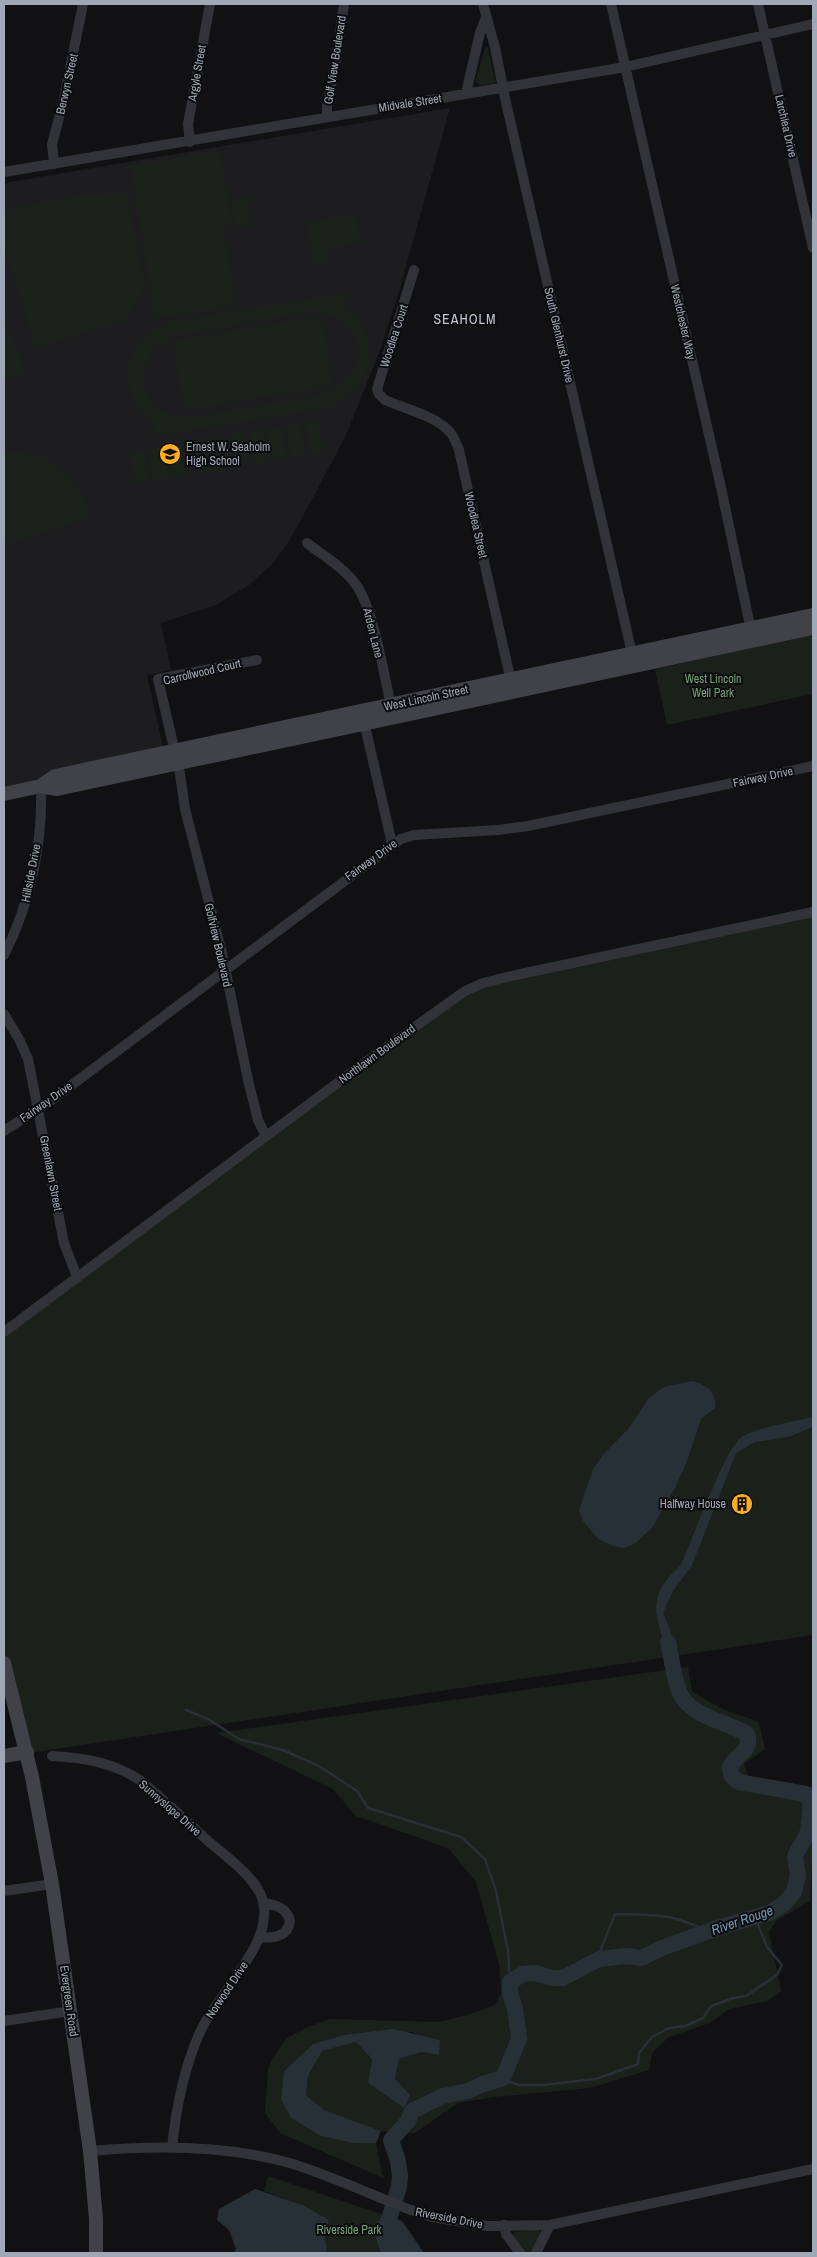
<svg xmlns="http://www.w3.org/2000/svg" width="817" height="2257" font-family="'Archivo Narrow',sans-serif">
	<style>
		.built { fill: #1d1d20 }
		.green { fill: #19211a; fill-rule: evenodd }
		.water { fill: #273037 }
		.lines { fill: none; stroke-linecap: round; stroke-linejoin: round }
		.stream { stroke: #273037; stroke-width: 2.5 }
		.river { stroke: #273037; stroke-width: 16 }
		.street { stroke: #323338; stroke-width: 10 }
		.secondary { stroke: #404248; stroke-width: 14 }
		.labels { text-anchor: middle; stroke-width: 4; stroke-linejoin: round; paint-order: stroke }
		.street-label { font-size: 12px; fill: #a1a8b5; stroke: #0c0c0e }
		.poi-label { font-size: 12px; fill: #a1a8b5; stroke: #0c0c0e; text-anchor: start }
		.park-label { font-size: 12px; fill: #77a279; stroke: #0c0c0e }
		.neighbourhood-label { font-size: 14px; letter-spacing: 1px; fill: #c3c7d1; stroke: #0c0c0e }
		.water-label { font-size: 14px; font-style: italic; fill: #7597b3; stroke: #0c0c0e }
	</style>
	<rect width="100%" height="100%" fill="#111113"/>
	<!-- built -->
	<path class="built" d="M 450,108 L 398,295 L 379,353 L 346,435 L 307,509 L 286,546 L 272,564 L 249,585 L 216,605 L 161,623 L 171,670 L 147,675 L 166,760 L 4,794 L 4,183 Z"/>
	<!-- green -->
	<path class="green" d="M 486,46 L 488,48 L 496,83 L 481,85 L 475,81 Z
		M 220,150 L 232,222 L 223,223 L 236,305 L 155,319 L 130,165 Z
		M 127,193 L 145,287 L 125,320 L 36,348 L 4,248 L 4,210 L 78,195 Z
		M 247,196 L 252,226 L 236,229 L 231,199 Z
		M 356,213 L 361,242 L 326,248 L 329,264 L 313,266 L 306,222 Z
		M 345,293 L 347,307 L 344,307 C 367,321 379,355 363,379 C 354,393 342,401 327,408 L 155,436 L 153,424 L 156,423 C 128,412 120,368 137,345 C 145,333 157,328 169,322 ZM 309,312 C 361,313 377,368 328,393 L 188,418 C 136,413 127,359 174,336 Z
		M 4,311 L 25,373 L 4,381 Z
		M 321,316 L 333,385 L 184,410 L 172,341 Z
		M 319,421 L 324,452 L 310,455 L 305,423 Z
		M 300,424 L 305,455 L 291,457 L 286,426 Z
		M 282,427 L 287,458 L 272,460 L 267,429 Z
		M 263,430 L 269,461 L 254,464 L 249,432 Z
		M 244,433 L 250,465 L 235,467 L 230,435 Z
		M 226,436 L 231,468 L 217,470 L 211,439 Z
		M 208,439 L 213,471 L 198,473 L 193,441 Z
		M 181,444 L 186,475 L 171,477 L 166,446 Z
		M 162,447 L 168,478 L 153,481 L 148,449 Z
		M 144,450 L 149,481 L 135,484 L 129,452 Z
		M 4,451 C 50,450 78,473 90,517 L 11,544 L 4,541 Z
		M 813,635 L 813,694 L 667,725 L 655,669 Z
		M 813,908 L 813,1635 L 29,1753 L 4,1654 L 4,1331 L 469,985 Z
		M 688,1667 L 692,1692 L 725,1710 L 759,1722 L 765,1749 L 744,1764 L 748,1776 L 813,1787 L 813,1841 L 810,1901 L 776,1921 L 769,1932 L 781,1991 L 768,2001 L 729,2009 L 710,2023 L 669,2037 L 652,2053 L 649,2070 L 590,2088 L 494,2097 L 458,2103 L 415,2133 L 381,2131 L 350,2121 L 324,2110 L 306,2095 L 308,2076 L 322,2051 L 356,2042 L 372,2059 L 368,2083 L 404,2107 L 395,2079 L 399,2059 L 421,2052 L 439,2055 L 413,2032 L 313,2044 L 284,2071 L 281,2099 L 354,2143 L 376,2143 L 383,2178 L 280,2133 L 265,2113 L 268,2069 L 273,2057 L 287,2038 L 308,2027 L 330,2019 L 438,2022 L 467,2015 L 495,2005 L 501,1993 L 499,1964 L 476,1882 L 448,1848 L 356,1816 L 333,1789 L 216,1733 Z
		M 268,2176 L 384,2215 L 372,2228 L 381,2253 L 327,2253 L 325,2237 L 329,2220 L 303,2205 L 264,2191 Z
		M 539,2229 L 541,2234 L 532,2253 L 525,2253 L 514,2236 L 514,2232 Z"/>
	<!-- water -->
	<path class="water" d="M 692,1381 C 707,1385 717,1392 715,1408 L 701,1419 L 687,1461 L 675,1488 L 652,1528 L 634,1544 L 624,1548 L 613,1546 L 598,1539 L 583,1521 L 579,1510 L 593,1469 L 603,1455 L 629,1428 L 649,1398 L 664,1387 Z
		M 813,1417 L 813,1427 L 788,1437 L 755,1442 L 736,1453 L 692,1565 L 673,1591 L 663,1613 L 673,1638 L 675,1661 L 671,1662 C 658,1621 642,1600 680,1566 C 692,1542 725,1446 743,1436 C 757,1428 796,1421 813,1417 Z
		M 393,2029 L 440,2040 L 439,2055 L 421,2052 L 399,2059 L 395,2079 L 410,2095 L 404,2108 L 368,2083 L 372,2059 L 356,2042 L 322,2051 L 308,2076 L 306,2095 L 324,2110 L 381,2131 L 376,2143 L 354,2143 L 321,2136 L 291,2118 L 281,2099 L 284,2071 L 313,2044 L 344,2035 Z
		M 255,2189 L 303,2205 L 329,2220 L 325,2237 L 327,2253 L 234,2253 L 236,2249 L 229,2230 L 217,2220 L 219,2209 Z
		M 384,2215 L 402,2221 L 424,2253 L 381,2253 L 372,2228 Z"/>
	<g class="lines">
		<!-- stream -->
		<path class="stream" d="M 186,1710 L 208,1719 L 239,1739 L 283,1750 L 319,1766 L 357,1791 L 368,1808 L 461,1837 L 485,1859 L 496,1891 L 508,1951 L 510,1982
			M 597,1959 L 615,1914 C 653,1915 674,1913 708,1932
			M 503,2078 L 518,2085 L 543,2085 L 596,2079 L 638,2064 L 639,2053 L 652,2037 L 669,2028 L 685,2026 L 703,2018 L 711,2006 L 733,1998 L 746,1996 L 777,1975 L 782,1965 L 767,1947 L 755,1917"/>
		<!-- river -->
		<path class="river" d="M 397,2253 L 387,2240 L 388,2222 L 399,2187 L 400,2176 L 398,2161 L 391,2140 L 408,2121 L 412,2111 L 443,2096 L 468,2091 L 483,2084 L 503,2078 L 519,2039 L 515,2008 L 510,1993 L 510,1982 L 523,1974 L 535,1973 L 552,1978 L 563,1978 L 599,1959 L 627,1956 L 641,1958 L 662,1948 L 717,1928 L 769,1913 L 784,1904 L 794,1892 L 798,1875 L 795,1856 L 808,1832 L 811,1803 L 806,1794 L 738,1782 L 731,1775 L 730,1767 C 736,1754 753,1751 747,1734 C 726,1721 689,1717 679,1691 C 673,1676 672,1658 668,1642"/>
		<!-- street -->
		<path class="street" d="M 483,4 L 495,47 L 505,98 L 633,658
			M 611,4 L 720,483 L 752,635
			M 758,4 L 813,248
			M 466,93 L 480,33 L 486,17
			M 327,117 L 327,106 L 336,60 L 344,4
			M 190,142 L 188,124 L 210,4
			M 54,164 L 52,144 L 63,103 L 83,4
			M 4,172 L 625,67 L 813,24
			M 414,270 L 377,389 L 379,394 L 385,400 C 403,408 435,416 448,430 C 454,435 456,443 459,450 L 512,686
			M 307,543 C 322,555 342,566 354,582 C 374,606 384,678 392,710
			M 257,660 L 158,679 L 180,774 L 185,809 L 222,953 L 248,1080 L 258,1120 L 266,1136
			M 363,717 L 392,844
			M 4,955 C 30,904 43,844 41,786
			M 4,1014 L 19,1039 L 28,1059 L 64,1243 L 77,1277
			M 4,1131 L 53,1099 L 401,839 L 414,835 L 498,830 L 528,826 L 813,766
			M 4,1332 L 356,1069 L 465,991 L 483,983 L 516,975 L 813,912
			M 52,1756 C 85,1758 113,1762 141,1781 C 164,1800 185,1820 207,1840 C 224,1855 249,1872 260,1893 C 281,1938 219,1991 201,2030 C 184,2067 176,2108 172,2148
			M 4,1891 L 52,1884
			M 261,1937 C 274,1939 288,1936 290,1921 C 287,1908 276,1905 264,1903
			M 4,2021 L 71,2011
			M 90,2151 C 156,2145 229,2145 293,2164 C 334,2177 374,2196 414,2211 L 432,2217 L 487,2226 L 550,2225 L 813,2169
			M 504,2225 L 506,2234 L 520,2253
			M 536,2253 L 550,2225"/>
		<!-- secondary -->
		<path class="secondary" d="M 41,786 L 55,776 L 813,615
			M 4,794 L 41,786 L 57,789 L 813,628
			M 4,1663 L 32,1777 L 52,1884 L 90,2151 L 96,2219 L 96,2253
			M 4,1756 L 27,1752"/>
	</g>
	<!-- icons -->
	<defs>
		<g id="school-disc" transform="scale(1.125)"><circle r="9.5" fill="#ffaf1d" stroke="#0c0c0e"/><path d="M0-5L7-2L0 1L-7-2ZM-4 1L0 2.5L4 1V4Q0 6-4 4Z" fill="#111"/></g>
		<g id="building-disc" transform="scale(1.125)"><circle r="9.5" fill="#ffaf1d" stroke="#0c0c0e"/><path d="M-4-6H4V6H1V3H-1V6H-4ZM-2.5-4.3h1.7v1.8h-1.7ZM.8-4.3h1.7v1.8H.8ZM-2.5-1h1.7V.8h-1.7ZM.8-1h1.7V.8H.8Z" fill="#111"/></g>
	</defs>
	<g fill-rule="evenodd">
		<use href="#school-disc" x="170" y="454"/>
		<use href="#building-disc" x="742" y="1504"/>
	</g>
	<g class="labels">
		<!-- street labels -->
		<g class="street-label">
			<text transform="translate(335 60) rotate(-81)" y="4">Golf View Boulevard</text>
			<text transform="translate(197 73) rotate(-80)" y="4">Argyle Street</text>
			<text transform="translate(67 84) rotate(-77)" y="4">Berwyn Street</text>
			<text transform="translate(410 103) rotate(-9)" y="4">Midvale Street</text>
			<text transform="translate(786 126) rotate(77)" y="4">Larchlea Drive</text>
			<text transform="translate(683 322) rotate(77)" y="4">Westchester Way</text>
			<text transform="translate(559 335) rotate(77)" y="4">South Glenhurst Drive</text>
			<text transform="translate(394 336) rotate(-72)" y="4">Woodlea Court</text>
			<text transform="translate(476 525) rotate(77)" y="4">Woodlea Street</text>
			<text transform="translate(373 633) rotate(76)" y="4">Arden Lane</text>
			<text transform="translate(202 672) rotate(-13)" y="4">Carrollwood Court</text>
			<text transform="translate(426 698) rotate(-12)" y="4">West Lincoln Street</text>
			<text transform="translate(763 777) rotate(-12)" y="4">Fairway Drive</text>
			<text transform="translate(371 860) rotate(-36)" y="4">Fairway Drive</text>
			<text transform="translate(31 873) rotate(-79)" y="4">Hillside Drive</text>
			<text transform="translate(218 945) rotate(77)" y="4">Golfview Boulevard</text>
			<text transform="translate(377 1054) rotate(-36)" y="4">Northlawn Boulevard</text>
			<text transform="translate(46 1102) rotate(-35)" y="4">Fairway Drive</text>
			<text transform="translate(51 1173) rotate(79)" y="4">Greenlawn Street</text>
			<text transform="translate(170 1808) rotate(41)" y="4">Sunnyslope Drive</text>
			<text transform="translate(227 1990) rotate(-56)" y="4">Norwood Drive</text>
			<text transform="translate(69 2001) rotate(82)" y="4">Evergreen Road</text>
			<text transform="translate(449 2218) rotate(11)" y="4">Riverside Drive</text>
		</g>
		<!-- poi labels -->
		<g class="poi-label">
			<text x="186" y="451">Ernest W. Seaholm<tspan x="186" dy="14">High School</tspan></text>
			<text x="726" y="1508" text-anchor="end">Halfway House</text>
		</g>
		<!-- park labels -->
		<g class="park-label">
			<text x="713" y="683">West Lincoln<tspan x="713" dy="14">Well Park</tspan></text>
			<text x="349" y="2234">Riverside Park</text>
		</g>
		<!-- neighbourhood labels -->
		<g class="neighbourhood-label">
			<text x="465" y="324">SEAHOLM</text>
		</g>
		<!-- water labels -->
		<g class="water-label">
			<text transform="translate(742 1920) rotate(-19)" y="5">River Rouge</text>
		</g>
	</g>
	<!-- border -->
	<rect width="817" height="2257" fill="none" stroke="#a1a8b5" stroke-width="10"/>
</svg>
